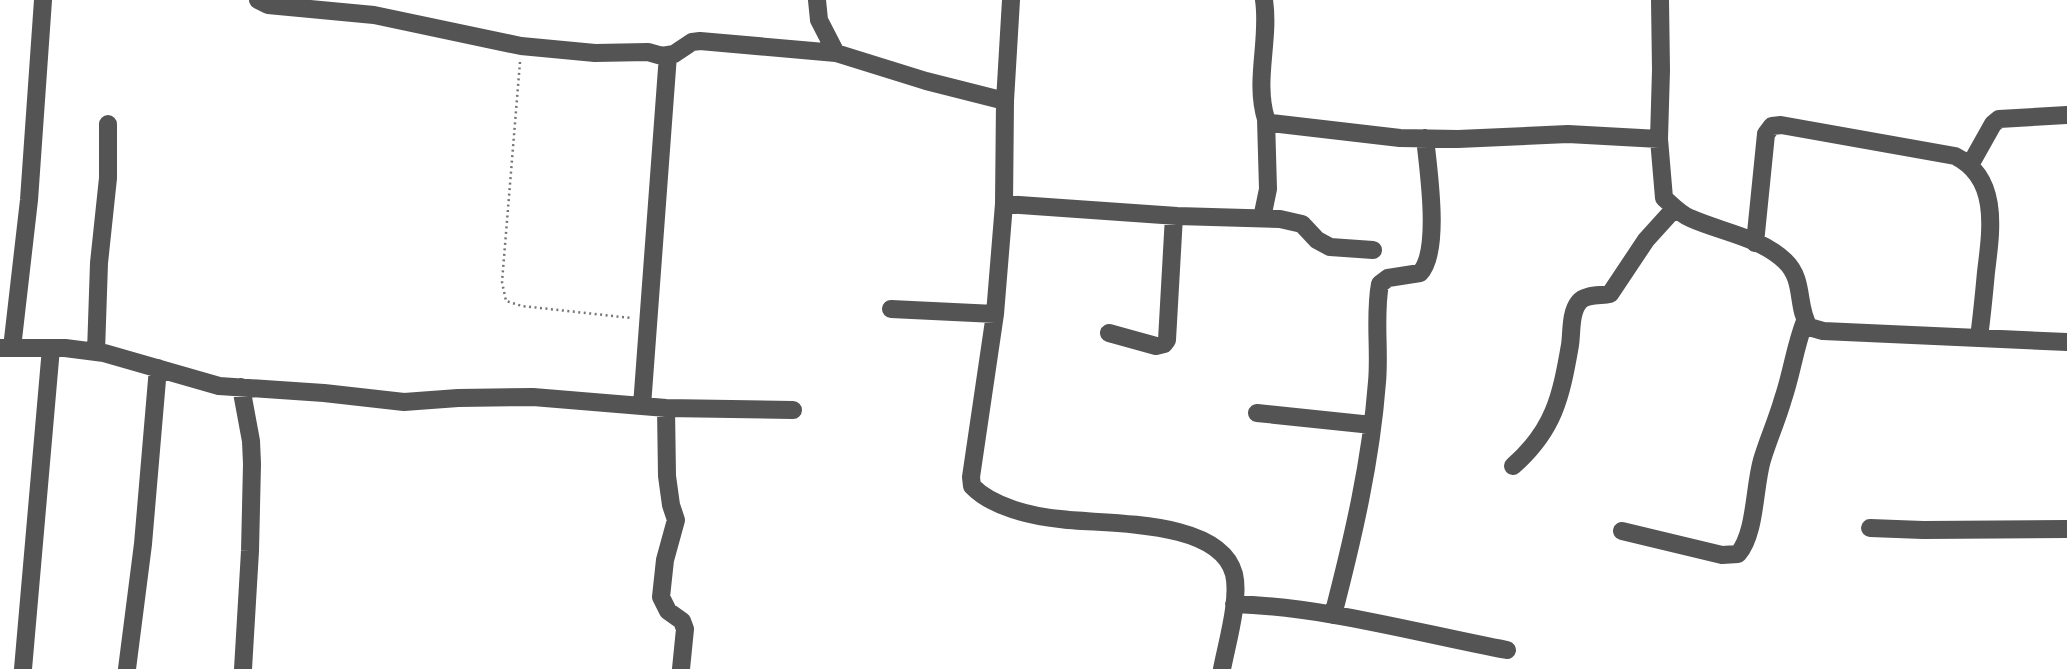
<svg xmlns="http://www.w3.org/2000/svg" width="2067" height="669" font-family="'Alegreya Sans',sans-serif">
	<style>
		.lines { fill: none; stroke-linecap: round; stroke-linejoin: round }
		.path { stroke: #767676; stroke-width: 2.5; stroke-dasharray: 2 3.5; stroke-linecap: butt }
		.minor { stroke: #545454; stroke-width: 18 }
	</style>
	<rect width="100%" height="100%" fill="#fff"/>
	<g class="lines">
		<!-- path -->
		<path class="path" d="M 520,62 L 502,282 L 506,301 L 522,306 L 631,318"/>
		<!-- minor -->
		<path class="minor" d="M 258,0 L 268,5 L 374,15 L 521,46 L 595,53 L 648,52 L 662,56 L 674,54 L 692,42 L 700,41 L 836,53 L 926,81 L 1005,101
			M 817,0 L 819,20 L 836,53
			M 1011,0 L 1005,101 L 1004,204 L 995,314 L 971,477 L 972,486 C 992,507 1031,516 1060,519 C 1105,525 1219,518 1234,574 C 1240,599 1227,643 1222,669
			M 1264,0 C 1270,40 1254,80 1266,119 L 1271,123 L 1400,138 L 1458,139 L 1568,134 L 1659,139
			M 1660,0 L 1661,70 L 1659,139 L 1664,198 C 1672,205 1680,214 1690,218 C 1721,232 1760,237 1785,261 C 1805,280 1796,306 1809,327 L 1823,331 L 2067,342
			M 1970,165 L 1993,124 L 1999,119 L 2067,115
			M 1004,204 L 1177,216 L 1280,219 L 1302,224 L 1317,240 L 1330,247 L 1373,250
			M 1262,218 L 1268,189 L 1266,119
			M 1755,243 L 1766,134 L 1772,126 L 1781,125 L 1955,156 C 2000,178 1991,231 1986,272 C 1984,294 1982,315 1979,337
			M 891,309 L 995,314
			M 1109,333 L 1156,346 L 1164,344 L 1167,340 L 1174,216
			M 0,348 L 65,348 L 104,353 L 219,386 L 324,393 L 404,402 L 458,398 L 533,397 L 666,408 L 793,410
			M 12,348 L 29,200 L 43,0
			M 96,352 L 99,263 L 108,178 L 108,124
			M 241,387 L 251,441 L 252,464 L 250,551 L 243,669
			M 642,406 L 668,55
			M 666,408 L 667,476 L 671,505 L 676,520 L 665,560 L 661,597 L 668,611 L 682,621 L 685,629 L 681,669
			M 1257,413 L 1372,425
			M 1513,466 C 1554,430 1561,397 1570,345 C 1572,332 1570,313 1579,302 C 1585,294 1601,296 1610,294 L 1646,240 L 1675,208
			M 1870,528 L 1923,530 L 2067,529
			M 1622,531 L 1722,555 L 1738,554 C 1756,533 1754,487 1762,460 C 1768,440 1777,420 1783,399 C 1792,373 1795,346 1805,321
			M 1234,604 C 1326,607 1417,633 1507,650
			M 1333,615 C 1353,538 1371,461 1377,382 C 1380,350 1374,316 1380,284 L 1388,278 L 1420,273 C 1441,251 1428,168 1425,138
			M 23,669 L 51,348
			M 127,669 L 143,544 L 158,368"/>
	</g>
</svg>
